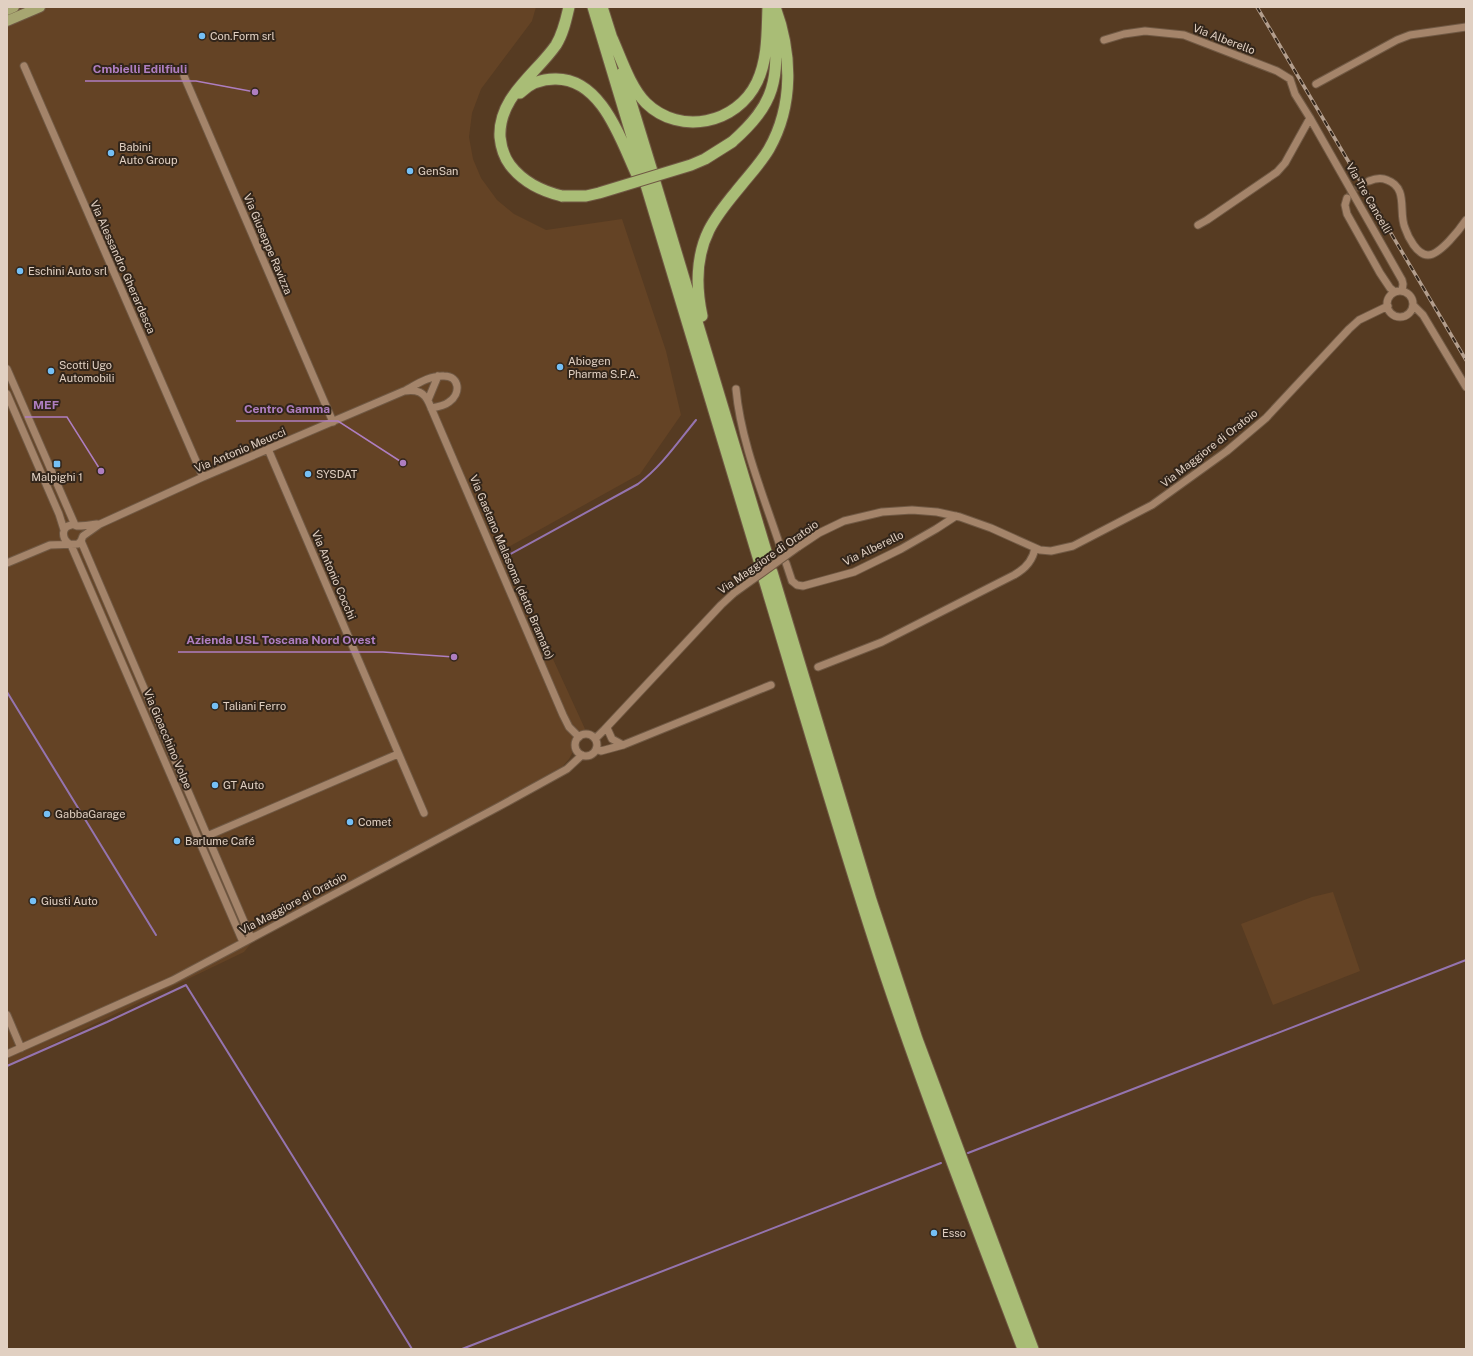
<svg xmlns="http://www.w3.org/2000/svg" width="1473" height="1356" font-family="'Public Sans',sans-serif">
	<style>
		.built { fill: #644325 }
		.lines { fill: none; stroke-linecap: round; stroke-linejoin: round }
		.stream { stroke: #9574af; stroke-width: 2 }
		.minor-tunnel { stroke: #6b513a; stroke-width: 7; stroke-dasharray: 7 3.5; stroke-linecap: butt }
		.minor-casing { stroke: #705944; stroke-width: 9 }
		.major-casing { stroke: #705944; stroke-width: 12 }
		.highway-casing { stroke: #705944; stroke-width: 13 }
		.minor { stroke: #a4846a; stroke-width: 7 }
		.major { stroke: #a7a671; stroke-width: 10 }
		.highway { stroke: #a9bd76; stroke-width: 11 }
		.rail-casing { stroke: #b39e8d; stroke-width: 3.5 }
		.rail { stroke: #32251a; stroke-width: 2; stroke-dasharray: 6; stroke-linecap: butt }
		.minor-bridge-casing { stroke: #705944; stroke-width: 9; stroke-linecap: butt }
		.highway-bridge-casing { stroke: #705944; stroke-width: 13; stroke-linecap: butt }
		.minor-bridge { stroke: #a4846a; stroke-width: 7 }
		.highway-bridge { stroke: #a9bd76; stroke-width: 11 }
		.poi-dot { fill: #75c0f6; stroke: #32251a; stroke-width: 1.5 }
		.labels { text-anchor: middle; stroke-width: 4; stroke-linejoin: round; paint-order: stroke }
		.poi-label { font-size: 11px; fill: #e1d0c2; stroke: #32251a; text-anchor: start }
		.street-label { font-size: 11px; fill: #e1d0c2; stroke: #32251a }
		.leader { fill: none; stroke: #ae7ec0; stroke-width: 1.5 }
		.callout-dot { fill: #ae7ec0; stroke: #32251a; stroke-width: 1.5 }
		.callout-label { font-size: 12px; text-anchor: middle; font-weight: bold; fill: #ae7ec0; stroke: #32251a; stroke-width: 4; stroke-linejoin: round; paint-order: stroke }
	</style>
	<rect width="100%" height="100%" fill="#563b22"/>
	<!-- built -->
	<path class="built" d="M 7,7 L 536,7 L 532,21 L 481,89 L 472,113 L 469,137 L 473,159 L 481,178 L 497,200 L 514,214 L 546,230 L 622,219 L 666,351 L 681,415 L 640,474 L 503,550 L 585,729 L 569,759 L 563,766 L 497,803 L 264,928 L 244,952 L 7,1066 Z
		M 1333,892 L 1360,971 L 1273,1005 L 1241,924 L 1312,897 Z"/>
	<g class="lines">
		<!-- stream -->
		<path class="stream" d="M 507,556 L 638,484 C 661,467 678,442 696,420
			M 7,692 L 156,935
			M 7,1066 L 107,1022 L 186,985 L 335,1224 L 412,1349
			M 968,1153 L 1466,960
			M 462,1349 L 941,1163"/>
		<!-- minor-tunnel -->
		<path class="minor-tunnel" d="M 1347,198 L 1352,191 L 1369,181"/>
		<!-- minor casing -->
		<g class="minor-casing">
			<path id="minor" d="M 1104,40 L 1124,34 L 1145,31 L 1184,35 L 1277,71 L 1290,79 L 1295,94 L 1310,118 L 1402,280 L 1403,284 L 1402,291
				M 24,66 L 203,477
				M 184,76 L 333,422
				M 1316,84 L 1397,40 L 1410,35 L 1466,27
				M 1369,181 C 1376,178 1381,177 1387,180 C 1409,188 1398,212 1405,228 C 1408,237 1417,255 1428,255 C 1440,255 1460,229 1466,220
				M 1347,198 L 1345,205 L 1347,214 L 1380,273 L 1390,288 L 1395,292
				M 1198,225 L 1207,220 L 1277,172 L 1285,163 L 1310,118
				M1387 304a13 13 0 1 1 26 0a13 13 0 1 1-26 0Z
				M 1413,305 L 1423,315 L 1466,387
				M 7,369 L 75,525
				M 736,389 C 741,444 765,499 782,552
				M 406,390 C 417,384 431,375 444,376 C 460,376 461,394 449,402 C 444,406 438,407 431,408
				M 7,394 L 59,514 L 64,530
				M 428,400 L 438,376
				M 268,449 L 424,813
				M 81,541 L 251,938
				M 68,543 C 62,538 61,527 71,525 C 75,524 73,525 77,526 C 84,526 91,525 97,524
				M 71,545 L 243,942
				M 798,547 L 819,533 L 844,521 L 882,512 L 912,510 L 937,512 L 960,517 L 991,528 L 1040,550 L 1051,551 L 1073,546 L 1152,505 L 1227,451 L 1266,418 L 1349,329 L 1359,320 L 1388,306
				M 7,563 L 50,545 L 78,544 L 81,541 L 83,536 L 100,524 L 203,477 L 404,391 C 417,389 424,392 429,403 L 563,715 L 569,727 L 579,737
				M 786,563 L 792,581 L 797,585 L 803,586 L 854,572 L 901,549 L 936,529 L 956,516
				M 818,667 L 882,642 L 1014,575 C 1025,569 1033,560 1035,548
				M 607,728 L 612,739 L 623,745
				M575 745a11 11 0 1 1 22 0a11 11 0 1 1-22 0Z
				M 595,739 L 604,730 L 721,605 L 734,593
				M 596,749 L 601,751 L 623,745 L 771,685
				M 207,836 L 398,754
				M 7,1015 L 21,1048
				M 7,1054 L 173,980 L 498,807 L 567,769 L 582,755"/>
		</g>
		<!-- major casing -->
		<g class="major-casing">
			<path id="major" d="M 7,10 L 14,7
				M 7,21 L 40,7"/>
		</g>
		<!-- highway casing -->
		<g class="highway-casing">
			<path id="highway" d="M 593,7 L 643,173
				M 602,7 L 614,45
				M 612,38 C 621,58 630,87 646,103 C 680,136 737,124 757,82 C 768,59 767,32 768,7
				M 622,73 L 652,171
				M 520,93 C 530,83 541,79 555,79 C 602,78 621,141 637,175
				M 732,142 C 776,103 779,80 774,23
				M 655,182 L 769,561
				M 646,185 L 761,567
				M 562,196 C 541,191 523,182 510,165 C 504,157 501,147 500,137 C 498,97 536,74 556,45 C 563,34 566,20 569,7
				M 702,316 C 696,288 696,256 709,230 C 718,212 731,198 743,183 C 752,172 762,161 769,149 C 794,105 792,53 775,7
				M 772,572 L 871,900 L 917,1039 L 1033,1349
				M 764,579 C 804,711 842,845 886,977 C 928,1102 976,1225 1023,1349"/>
		</g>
		<!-- minor -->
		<use href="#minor" class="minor"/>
		<!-- major -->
		<use href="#major" class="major"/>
		<!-- highway -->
		<use href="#highway" class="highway"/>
		<!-- rail casing -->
		<g class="rail-casing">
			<path id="rail" d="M 1257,7 L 1466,360"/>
		</g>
		<!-- rail -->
		<use href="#rail" class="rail"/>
		<!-- minor-bridge casing -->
		<g class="minor-bridge-casing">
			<path id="minor-bridge" d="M 734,593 L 798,547"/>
		</g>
		<!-- highway-bridge casing -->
		<g class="highway-bridge-casing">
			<path id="highway-bridge" d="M 562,196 L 586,196 L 599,193 L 691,165 L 705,159 L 732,142"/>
		</g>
		<!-- minor-bridge -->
		<use href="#minor-bridge" class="minor-bridge"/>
		<!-- highway-bridge -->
		<use href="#highway-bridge" class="highway-bridge"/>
	</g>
	<!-- markers -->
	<g class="poi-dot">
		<circle cx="202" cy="36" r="4"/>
		<circle cx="111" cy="153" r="4"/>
		<circle cx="410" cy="171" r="4"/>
		<circle cx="20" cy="271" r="4"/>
		<circle cx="560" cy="367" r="4"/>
		<circle cx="51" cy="371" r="4"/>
		<rect x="53" y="460" width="8" height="8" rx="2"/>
		<circle cx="308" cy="474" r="4"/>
		<circle cx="215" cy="706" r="4"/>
		<circle cx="215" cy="785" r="4"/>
		<circle cx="47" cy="814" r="4"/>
		<circle cx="350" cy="822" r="4"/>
		<circle cx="177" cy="841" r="4"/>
		<circle cx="33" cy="901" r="4"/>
		<circle cx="934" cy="1233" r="4"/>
	</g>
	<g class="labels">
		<!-- poi labels -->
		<g class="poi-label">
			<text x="210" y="40">Con.Form srl</text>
			<text x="119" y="151">Babini<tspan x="119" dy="13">Auto Group</tspan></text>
			<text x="418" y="175">GenSan</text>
			<text x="28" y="275">Eschini Auto srl</text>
			<text x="568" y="365">Abiogen<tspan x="568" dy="13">Pharma S.P.A.</tspan></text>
			<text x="59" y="369">Scotti Ugo<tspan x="59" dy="13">Automobili</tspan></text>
			<text x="316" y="478">SYSDAT</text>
			<text x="57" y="481" text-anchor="middle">Malpighi 1</text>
			<text x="223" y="710">Taliani Ferro</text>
			<text x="223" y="789">GT Auto</text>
			<text x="55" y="818">GabbaGarage</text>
			<text x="358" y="826">Comet</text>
			<text x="185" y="845">Barlume Café</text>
			<text x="41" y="905">Giusti Auto</text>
			<text x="942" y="1237">Esso</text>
		</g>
		<!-- street labels -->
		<g class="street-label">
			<text transform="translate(1224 39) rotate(21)" y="4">Via Alberello</text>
			<text transform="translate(1369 198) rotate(60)" y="4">Via Tre Cancelli</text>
			<text transform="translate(268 244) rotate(67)" y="4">Via Giuseppe Ravizza</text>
			<text transform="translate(123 267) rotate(66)" y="4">Via Alessandro Gherardesca</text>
			<text transform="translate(1209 448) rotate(-38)" y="4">Via Maggiore di Oratoio</text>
			<text transform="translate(240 450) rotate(-23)" y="4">Via Antonio Meucci</text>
			<text transform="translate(873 548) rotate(-26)" y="4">Via Alberello</text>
			<text transform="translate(768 557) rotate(-35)" y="4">Via Maggiore di Oratoio</text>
			<text transform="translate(512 567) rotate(67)" y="4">Via Gaetano Malasoma (detto Bramato)</text>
			<text transform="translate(334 575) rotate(67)" y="4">Via Antonio Cocchi</text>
			<text transform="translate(168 739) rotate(67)" y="4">Via Gioacchino Volpe</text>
			<text transform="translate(293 903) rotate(-28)" y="4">Via Maggiore di Oratoio</text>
		</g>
	</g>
	<!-- callouts -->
	<path class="leader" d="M255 92L196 81H85M101 471L67 417H25M403 463L338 421H236M454 657L383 652H178"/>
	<g class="callout-dot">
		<circle cx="255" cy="92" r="4"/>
		<circle cx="101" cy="471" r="4"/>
		<circle cx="403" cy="463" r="4"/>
		<circle cx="454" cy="657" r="4"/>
	</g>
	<g class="callout-label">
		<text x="140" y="73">Cmbielli Edilfiuli</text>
		<text x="46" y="409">MEF</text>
		<text x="287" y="413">Centro Gamma</text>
		<text x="281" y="644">Azienda USL Toscana Nord Ovest</text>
	</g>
	<!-- border -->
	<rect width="1473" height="1356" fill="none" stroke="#e1d0c2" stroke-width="16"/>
</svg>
